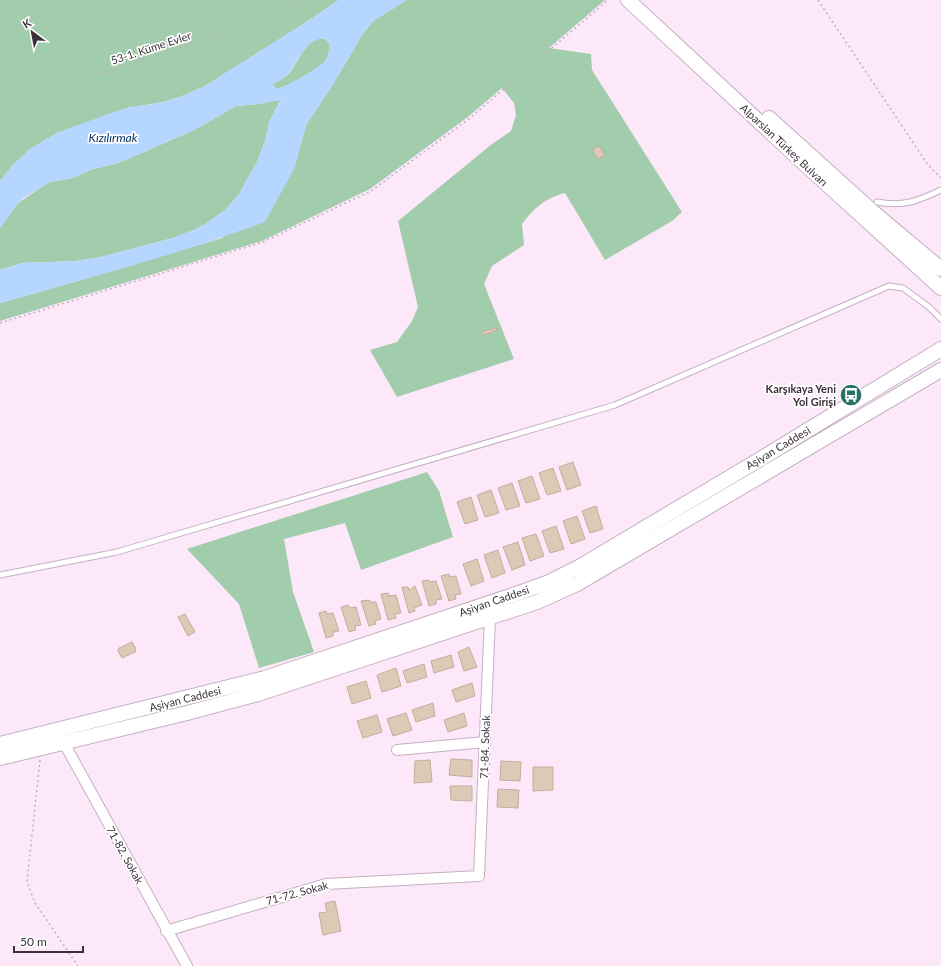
<svg xmlns="http://www.w3.org/2000/svg" width="941" height="966" font-family="Lato,sans-serif">
	<style>
		.green { fill: #a1cdad }
		.water { fill: #b5d6fe; fill-rule: evenodd }
		.building { fill: #dcc9b6; stroke: #c1ae9c }
		.lines { fill: none; stroke-linecap: round; stroke-linejoin: round }
		.lane-casing { stroke: #c4b0c2; stroke-width: 7 }
		.street-casing { stroke: #c4b0c2; stroke-width: 12 }
		.secondary-casing { stroke: #c4b0c2; stroke-width: 16 }
		.path { stroke: #c0afbe; stroke-width: 1.5; stroke-dasharray: 2 3; stroke-linecap: butt }
		.lane { stroke: #fff; stroke-width: 5 }
		.street { stroke: #fff; stroke-width: 10 }
		.secondary { stroke: #fff; stroke-width: 14 }
		.labels { text-anchor: middle; stroke-width: 3.5; stroke-linejoin: round; paint-order: stroke }
		.street-label { font-size: 11px; fill: #393139; stroke: #fff }
		.poi-label { font-size: 11px; font-weight: bold; fill: #393139; stroke: #fff; text-anchor: end }
		.water-label { font-size: 12px; font-style: italic; fill: #073766; stroke: #fff }
	</style>
	<rect width="100%" height="100%" fill="#fde8fa"/>
	<!-- green -->
	<path class="green" d="M 0,0 L 339,0 L 308,21 L 205,86 L 185,95 L 164,102 L 127,108 L 57,133 L 30,149 L 13,165 L 0,181 Z
		M 407,0 L 605,0 L 549,48 L 591,54 L 592,70 L 682,212 L 672,221 L 605,260 L 565,193 C 545,198 534,208 522,224 L 524,245 L 492,266 L 484,284 L 514,359 L 397,397 L 370,350 L 397,342 L 412,321 L 418,307 L 398,221 L 492,144 L 511,131 L 516,115 L 514,103 L 502,88 L 469,116 L 370,189 L 262,241 L 0,321 L 0,303 L 71,283 L 222,238 L 294,169 L 306,125 L 332,86 L 362,35 L 373,21 Z
		M 318,39 L 325,39 L 330,44 C 329,49 329,55 326,60 C 319,69 288,86 277,89 L 272,85 C 278,81 285,78 290,72 C 299,61 303,45 318,39 Z
		M 281,99 L 270,120 L 265,141 L 257,162 L 239,194 L 225,210 L 207,223 L 194,230 L 173,238 L 101,257 L 76,261 L 22,263 L 0,270 L 0,228 L 18,203 L 43,186 L 50,182 L 72,178 L 93,169 L 115,164 L 130,158 L 194,130 L 236,106 L 259,104 Z
		M 427,472 L 439,491 L 453,537 L 361,570 L 345,523 L 284,539 L 293,592 L 314,652 L 259,668 L 239,604 L 187,549 Z"/>
	<!-- water -->
	<path class="water" d="M 339,0 L 407,0 L 373,21 L 362,35 L 332,86 L 306,125 L 294,169 L 265,222 C 179,254 89,278 0,303 L 0,270 L 22,263 L 76,261 L 101,257 L 173,238 L 194,230 L 207,223 L 225,210 L 239,194 L 257,162 L 265,141 L 270,120 L 281,100 L 259,104 L 236,106 L 194,130 L 130,158 L 115,164 L 93,169 L 72,178 L 50,182 L 23,198 L 18,203 L 0,228 L 0,181 L 13,165 L 30,149 L 57,133 L 105,115 L 127,108 L 165,102 L 185,95 L 205,86 L 308,21 ZM 318,39 L 325,39 L 330,44 C 329,49 329,55 326,60 C 319,68 288,86 277,89 L 272,85 C 278,81 285,78 289,72 C 299,61 303,45 318,39 Z"/>
	<!-- building -->
	<path class="building" d="M 599,146 L 605,155 L 598,159 L 592,150 Z
		M 496,328 L 498,329 L 492,332 L 484,335 L 482,334 L 481,333 L 484,331 Z
		M 573,462 L 581,485 L 567,490 L 559,467 Z
		M 553,468 L 561,491 L 547,495 L 539,473 Z
		M 532,476 L 540,499 L 526,503 L 518,481 Z
		M 512,483 L 520,506 L 506,510 L 498,488 Z
		M 491,490 L 499,513 L 485,517 L 477,495 Z
		M 471,497 L 478,520 L 465,524 L 457,502 Z
		M 596,506 L 603,529 L 590,533 L 582,511 Z
		M 577,516 L 585,539 L 571,544 L 563,521 Z
		M 556,526 L 564,549 L 550,553 L 542,531 Z
		M 536,534 L 544,556 L 530,561 L 522,538 Z
		M 518,542 L 525,565 L 512,570 L 503,547 Z
		M 498,550 L 505,573 L 492,578 L 484,555 Z
		M 477,559 L 484,581 L 471,586 L 463,564 Z
		M 449,574 L 450,577 L 456,576 L 461,594 L 455,595 L 456,599 L 449,601 L 441,576 Z
		M 429,580 L 430,582 L 436,581 L 442,599 L 436,600 L 436,604 L 429,606 L 422,581 Z
		M 415,586 L 422,605 L 414,608 L 415,611 L 409,613 L 402,587 L 408,587 L 409,590 Z
		M 388,593 L 389,596 L 396,595 L 401,613 L 395,614 L 396,618 L 388,620 L 381,594 Z
		M 369,600 L 370,602 L 376,602 L 381,619 L 375,621 L 376,624 L 369,626 L 361,601 Z
		M 348,605 L 350,608 L 356,607 L 361,625 L 355,626 L 356,630 L 349,632 L 341,607 Z
		M 326,611 L 327,614 L 333,613 L 339,631 L 333,632 L 333,636 L 326,638 L 319,613 Z
		M 185,614 L 195,632 L 188,636 L 178,617 Z
		M 132,642 L 136,649 L 135,652 L 122,658 L 118,651 L 119,648 Z
		M 469,647 L 477,667 L 464,671 L 458,652 Z
		M 451,655 L 454,667 L 434,673 L 431,661 Z
		M 424,664 L 427,677 L 407,683 L 403,671 Z
		M 396,668 L 401,686 L 382,692 L 377,675 Z
		M 366,681 L 371,698 L 352,704 L 347,687 Z
		M 472,683 L 475,696 L 456,702 L 452,690 Z
		M 433,703 L 435,716 L 416,722 L 412,710 Z
		M 406,713 L 412,730 L 393,736 L 387,719 Z
		M 464,713 L 467,726 L 448,732 L 444,720 Z
		M 377,715 L 382,732 L 363,738 L 357,721 Z
		M 451,759 L 472,760 L 472,777 L 449,775 Z
		M 430,760 L 432,782 L 414,783 L 415,761 Z
		M 501,761 L 521,762 L 520,781 L 500,780 Z
		M 533,767 L 553,767 L 553,790 L 533,791 Z
		M 450,786 L 472,786 L 472,801 L 451,800 Z
		M 498,789 L 519,790 L 518,808 L 497,807 Z
		M 335,901 L 341,931 L 323,935 L 319,913 L 327,912 L 325,903 Z"/>
	<g class="lines">
		<!-- lane casing -->
		<g class="lane-casing">
			<path id="lane" d="M 877,202 C 903,207 918,201 941,190
				M 0,575 L 117,552 L 615,405 L 889,286 L 903,288 L 929,307 L 941,319"/>
		</g>
		<!-- street casing -->
		<g class="street-casing">
			<path id="street" d="M 64,743 L 187,966
				M 397,750 L 485,742
				M 166,931 L 326,884 L 479,876 L 490,618"/>
		</g>
		<!-- secondary casing -->
		<g class="secondary-casing">
			<path id="secondary" d="M 628,0 L 809,168 L 941,288
				M 769,118 L 873,212 L 941,269
				M 0,744 L 265,678 L 516,594 L 549,582 L 579,567 L 757,461 L 941,349
				M 0,758 L 187,713 L 258,694 L 537,602 L 577,584 L 941,370"/>
		</g>
		<!-- path -->
		<path class="path" d="M 818,0 L 928,165 L 941,178
			M 0,108 L 244,26 L 302,3 L 305,0
			M 0,323 L 263,242 L 371,191 L 470,118 L 608,0
			M 40,760 L 27,882 L 35,903 L 78,966"/>
		<!-- lane -->
		<use href="#lane" class="lane"/>
		<!-- street -->
		<use href="#street" class="street"/>
		<!-- secondary -->
		<use href="#secondary" class="secondary"/>
	</g>
	<!-- icons -->
	<defs>
		<g id="bus-disc" transform="scale(1.15)"><circle r="9.5" fill="#287068" stroke="#fff"/><path d="M-5-6H5V4H4V6H2V4H-2V6H-4V4H-5ZM-3.5-4V0h7V-4ZM-3.5 1.2v1.5H-2V1.2ZM2 1.2v1.5H3.5V1.2Z" fill="#fff"/></g>
	</defs>
	<g fill-rule="evenodd">
		<use href="#bus-disc" x="851" y="395"/>
	</g>
	<g class="labels">
		<!-- street labels -->
		<g class="street-label">
			<text transform="translate(151 48) rotate(-18)" y="4">53-1. Küme Evler</text>
			<text transform="translate(784 145) rotate(43)" y="4">Alparslan Türkeş Bulvarı</text>
			<text transform="translate(778 448) rotate(-31)" y="4">Aşiyan Caddesi</text>
			<text transform="translate(494 601) rotate(-19)" y="4">Aşiyan Caddesi</text>
			<text transform="translate(185 699) rotate(-14)" y="4">Aşiyan Caddesi</text>
			<text transform="translate(485 747) rotate(-88)" y="4">71-84. Sokak</text>
			<text transform="translate(125 855) rotate(61)" y="4">71-82. Sokak</text>
			<text transform="translate(297 893) rotate(-15)" y="4">71-72. Sokak</text>
		</g>
		<!-- poi labels -->
		<g class="poi-label">
			<text x="836" y="393">Karşıkaya Yeni<tspan x="836" dy="13">Yol Girişi</tspan></text>
		</g>
		<!-- water labels -->
		<g class="water-label">
			<text x="113" y="142">Kızılırmak</text>
		</g>
	</g>
	<!-- north arrow -->
	<g transform="translate(32 32) rotate(328)" stroke="#ffffff" stroke-width="3" paint-order="stroke">
	<path d="M0-3L7 15L0 10L-7 15Z" fill="#393139"/>
	<text y="-6" font-size="11" font-weight="bold" text-anchor="middle" fill="#393139">K</text>
	</g>
	<!-- scale -->
	<path d="M14 946v6h69v-6" fill="none" stroke="#393139" stroke-width="2"/>
	<text x="20" y="946" font-size="12" fill="#393139" stroke="#ffffff" stroke-width="3" paint-order="stroke">50 m</text>
</svg>
